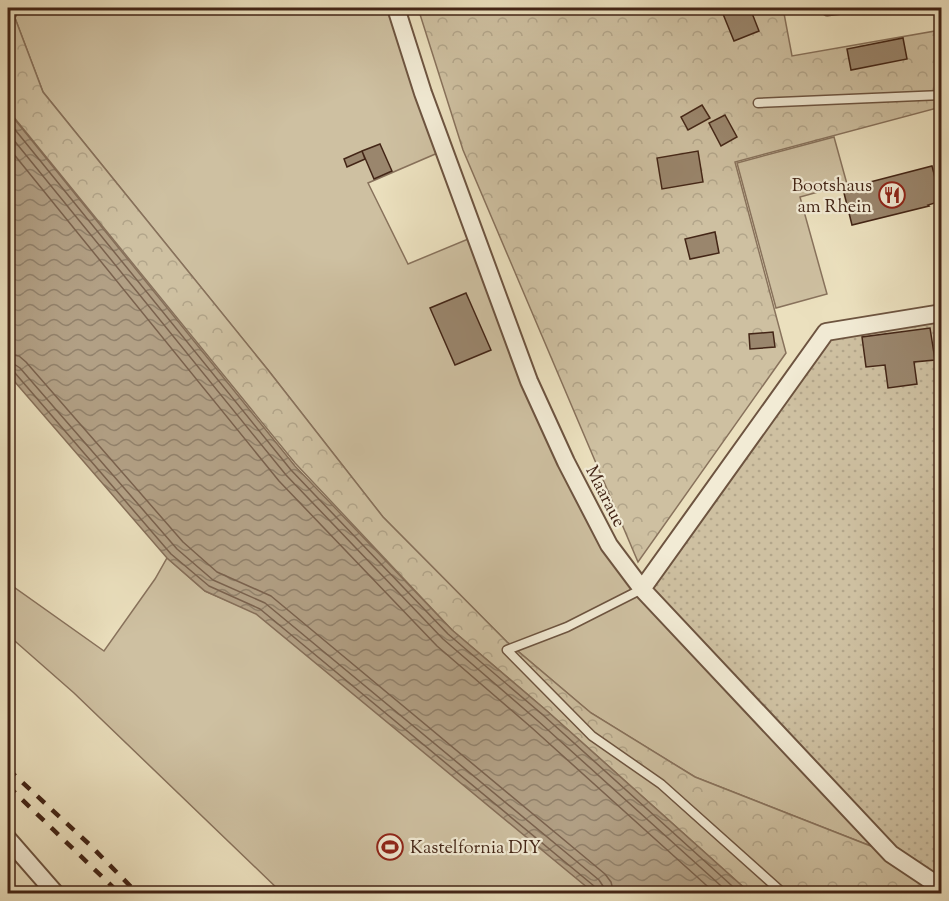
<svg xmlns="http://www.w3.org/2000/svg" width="949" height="901" font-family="'Sorts Mill Goudy',serif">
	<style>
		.grass { fill: #cec0a1; stroke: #88725c; stroke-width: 1.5 }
		.forest { fill: url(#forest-crowns); stroke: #88725c; stroke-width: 1.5 }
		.park { fill: url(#park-dots); stroke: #88725c; stroke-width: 1.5 }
		.water { fill: url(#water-waves); stroke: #866f59; stroke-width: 1.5 }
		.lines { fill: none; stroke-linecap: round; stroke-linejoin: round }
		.shore { stroke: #7a624e; stroke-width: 1.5 }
		.building { fill: #9a866d; stroke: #432516; stroke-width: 1.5 }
		.service-casing { stroke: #6d5440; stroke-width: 11 }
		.minor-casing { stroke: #6d5440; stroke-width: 20 }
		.service { stroke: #f2ebd5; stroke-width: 8 }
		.minor { stroke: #f2ebd5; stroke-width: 16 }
		.rail { stroke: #432516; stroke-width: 4.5; stroke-dasharray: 10 10; stroke-linecap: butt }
		.labels { text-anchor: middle; stroke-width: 4.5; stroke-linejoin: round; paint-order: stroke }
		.poi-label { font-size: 18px; fill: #432516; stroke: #f2ebd5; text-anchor: end }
		.street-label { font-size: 18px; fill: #432516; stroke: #f2ebd5 }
	</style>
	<defs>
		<pattern id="forest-crowns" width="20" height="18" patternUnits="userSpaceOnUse" patternTransform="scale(1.5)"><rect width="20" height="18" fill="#cec0a1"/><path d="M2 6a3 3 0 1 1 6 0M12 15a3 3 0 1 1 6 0" fill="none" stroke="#b2a58a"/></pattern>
		<pattern id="park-dots" width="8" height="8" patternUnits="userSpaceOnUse" patternTransform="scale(1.5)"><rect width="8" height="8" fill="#cec0a1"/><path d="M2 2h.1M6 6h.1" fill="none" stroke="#b2a58a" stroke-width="1.8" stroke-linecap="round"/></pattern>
		<pattern id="water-waves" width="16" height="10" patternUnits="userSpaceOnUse" patternTransform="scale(1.5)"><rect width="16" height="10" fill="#b2a085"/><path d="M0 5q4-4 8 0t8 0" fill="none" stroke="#92826c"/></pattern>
	</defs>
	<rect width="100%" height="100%" fill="#ebe0be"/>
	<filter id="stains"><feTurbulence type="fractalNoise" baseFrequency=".00333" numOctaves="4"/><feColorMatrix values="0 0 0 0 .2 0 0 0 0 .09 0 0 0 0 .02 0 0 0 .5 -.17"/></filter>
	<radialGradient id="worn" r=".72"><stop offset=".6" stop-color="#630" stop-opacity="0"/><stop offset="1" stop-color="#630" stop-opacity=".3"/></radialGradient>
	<!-- grass -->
	<path class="grass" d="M 20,8 L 389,8 L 440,152 L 368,183 L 408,264 L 473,237 L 529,381 L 609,545 L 891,854 L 695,777 L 591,713 L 507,642 L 383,517 L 268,370 L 43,92 L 15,18 Z
		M 834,137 L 847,184 L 800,197 L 827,294 L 776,308 L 737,163 Z
		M 167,558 L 205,591 L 256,613 L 299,646 L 595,893 L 282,893 L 74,693 L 8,635 L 8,583 L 104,651 L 155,579 Z"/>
	<!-- forest -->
	<path class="forest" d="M 8,8 L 20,8 L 15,18 L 43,92 L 268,370 L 383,517 L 507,642 L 591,713 L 695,777 L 891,854 L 941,893 L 750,893 L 547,711 L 452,630 L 295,463 L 8,110 Z
		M 418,8 L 783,8 L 792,56 L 941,30 L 941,107 L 735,162 L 786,353 L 638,562 L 463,150 Z"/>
	<!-- park -->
	<path class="park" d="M 941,322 L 941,880 L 889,847 L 648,588 L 830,339 Z"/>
	<!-- water -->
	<path class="water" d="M 8,111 L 295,466 L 452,630 L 547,711 L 750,893 L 594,893 L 256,614 L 205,591 L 167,558 L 8,374 Z"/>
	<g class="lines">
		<!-- shore -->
		<path class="shore" d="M 8,121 L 291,470 L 448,634 L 543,715 L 741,894
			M 8,133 L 286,475 L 443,639 L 538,721 L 730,894
			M 8,147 L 279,481 L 437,646 L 532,728 L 716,894
			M 8,354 L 19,356 L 26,362 L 183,542 L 217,572 L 271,596 L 605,874 L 611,882 L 614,894
			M 8,363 L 14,364 L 20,368 L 177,549 L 213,580 L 265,603 L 599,880 L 603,886 L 605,894
			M 8,371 L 15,373 L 171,554 L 209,586 L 260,609 L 594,886 L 597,894"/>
	</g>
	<!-- building -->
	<path class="building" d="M 740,8 L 750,8 L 759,31 L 734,41 L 723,14 Z
		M 903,38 L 907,59 L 851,70 L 847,49 Z
		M 702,105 L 710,118 L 688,130 L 681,117 Z
		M 725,115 L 737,137 L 721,146 L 709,123 Z
		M 380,144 L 392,171 L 374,179 L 362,151 Z
		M 362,151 L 365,159 L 347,167 L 344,159 Z
		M 698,151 L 703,182 L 662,189 L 657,158 Z
		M 932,166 L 941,201 L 928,205 L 929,206 L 852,225 L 843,189 Z
		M 715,232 L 719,253 L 690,259 L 685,239 Z
		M 466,293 L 491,350 L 455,365 L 430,308 Z
		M 930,328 L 935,360 L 914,362 L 917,384 L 888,388 L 885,365 L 866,367 L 862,337 Z
		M 773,332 L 775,347 L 750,349 L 749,334 Z"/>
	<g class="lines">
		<!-- service casing -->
		<g class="service-casing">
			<path id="service" d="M 827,11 L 852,8
				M 758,103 L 942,95
				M 642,589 L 567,627 L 507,650 L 592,736 L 661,784 L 784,894"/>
		</g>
		<!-- minor casing -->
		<g class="minor-casing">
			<path id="minor" d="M 396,8 L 423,93 L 529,381 L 566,462 L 609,545 L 642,589 L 891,854 L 942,888
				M 642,589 L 826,332 L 942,313
				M 8,839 L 56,894"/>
		</g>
		<!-- service -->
		<use href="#service" class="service"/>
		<!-- minor -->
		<use href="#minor" class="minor"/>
		<!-- rail -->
		<path class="rail" d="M 8,769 L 90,845 L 138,894
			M 8,786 L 120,894"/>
	</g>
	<!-- icons -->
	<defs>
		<g id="restaurant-ring" transform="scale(1.35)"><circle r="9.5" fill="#f2ebd5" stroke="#8f2418" stroke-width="1.5"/><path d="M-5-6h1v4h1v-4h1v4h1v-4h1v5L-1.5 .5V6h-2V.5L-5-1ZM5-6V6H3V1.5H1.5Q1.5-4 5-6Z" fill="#8f2418"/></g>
		<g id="stadium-ring" transform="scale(1.35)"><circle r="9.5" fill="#f2ebd5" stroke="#8f2418" stroke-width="1.5"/><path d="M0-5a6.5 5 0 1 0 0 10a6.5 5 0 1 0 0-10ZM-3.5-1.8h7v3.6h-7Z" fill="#8f2418"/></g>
	</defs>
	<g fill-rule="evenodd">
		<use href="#restaurant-ring" x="892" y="195"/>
		<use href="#stadium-ring" x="390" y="847"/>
	</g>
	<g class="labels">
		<!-- poi labels -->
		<g class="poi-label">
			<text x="872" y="191">Bootshaus<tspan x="872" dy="21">am Rhein</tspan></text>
			<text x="410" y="853" text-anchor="start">Kastelfornia DIY</text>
		</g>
		<!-- street labels -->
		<g class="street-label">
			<text transform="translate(606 496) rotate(63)" y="6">Maaraue</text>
		</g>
	</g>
	<!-- margin -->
	<rect width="949" height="901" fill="none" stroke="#ebe0be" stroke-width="30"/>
	<rect x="9" y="9" width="931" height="883" fill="none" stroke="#432516" stroke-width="3"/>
	<rect x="15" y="15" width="919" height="871" fill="none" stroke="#432516" stroke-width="1.5"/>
	<rect width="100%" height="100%" filter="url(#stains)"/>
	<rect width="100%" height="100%" fill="url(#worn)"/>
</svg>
